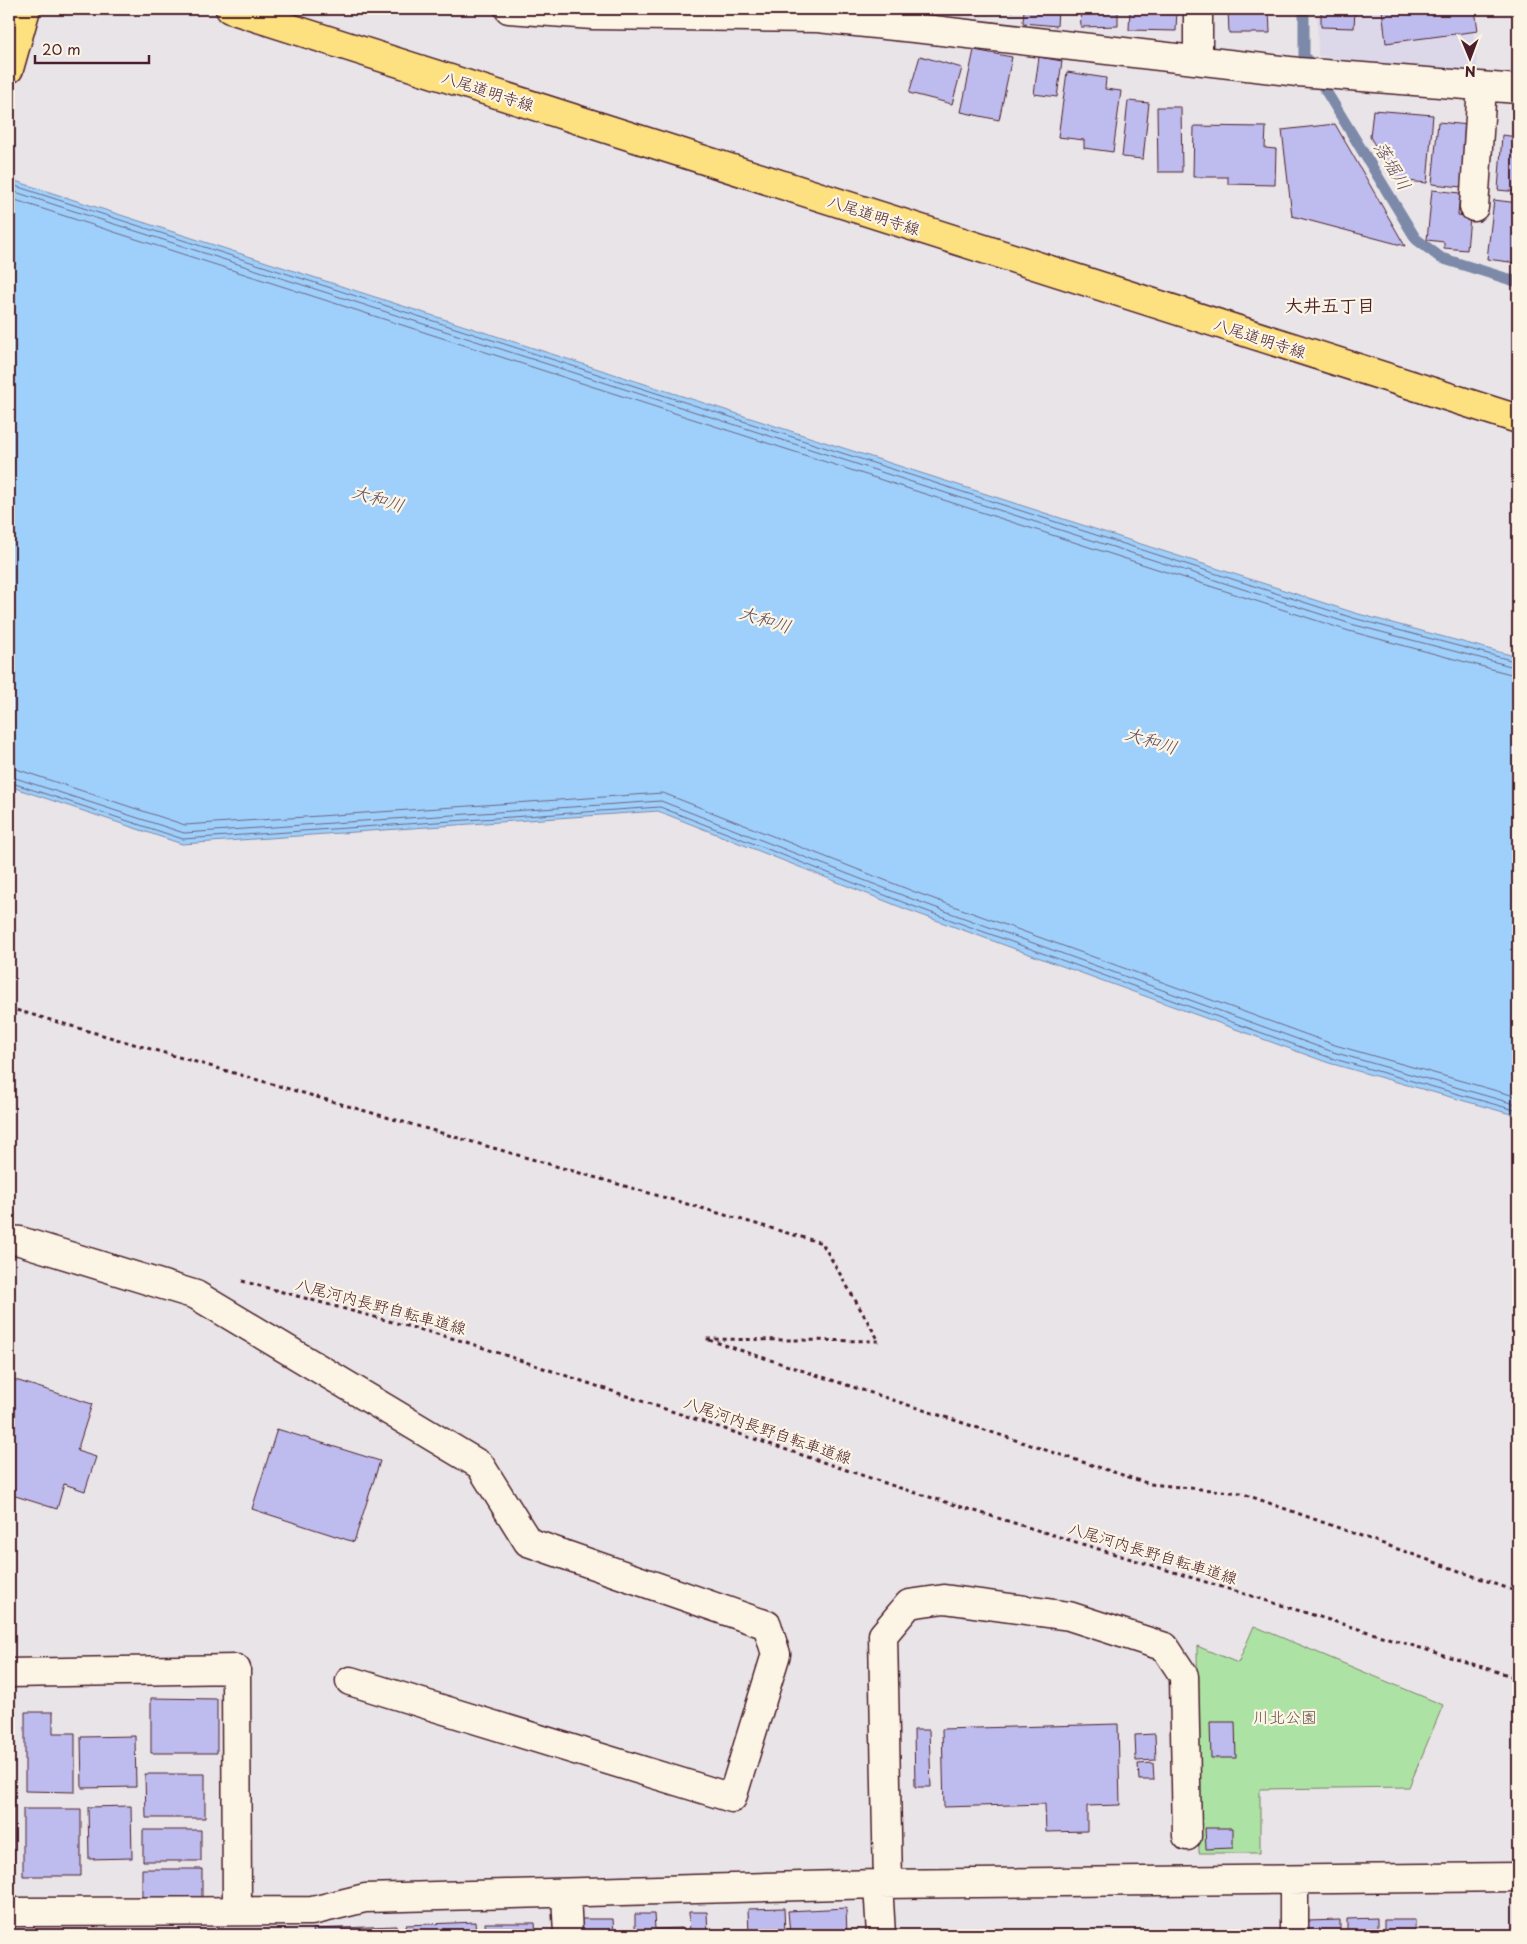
<svg xmlns="http://www.w3.org/2000/svg" width="1527" height="1944" font-family="'Playpen Sans','Klee One',sans-serif">
	<style>
		.built { fill: #dcd8ea }
		.green { fill: #ade2a5; stroke: #7c8068 }
		.water { fill: #9fd0fc; stroke: #7d89a8 }
		.lines { fill: none; stroke-linecap: round; stroke-linejoin: round }
		.shore { stroke: #6c667f; stroke-width: 1 }
		.stream { stroke: #7d89a8; stroke-width: 11 }
		.building { fill: #bebcee; stroke: #4a1f2b }
		.minor-casing { stroke: #4a1f2b; stroke-width: 31 }
		.major-casing { stroke: #4a1f2b; stroke-width: 31 }
		.highway-casing { stroke: #4a1f2b; stroke-width: 31 }
		.path { stroke: #4a1f2b; stroke-width: 3; stroke-dasharray: 4 4; stroke-linecap: butt }
		.minor { stroke: #fcf5e5; stroke-width: 28 }
		.major { stroke: #fde080; stroke-width: 28 }
		.highway { stroke: #fde080; stroke-width: 28 }
		.labels { text-anchor: middle; stroke-width: 4.5; stroke-linejoin: round; paint-order: stroke }
		.street-label { font-size: 16px; fill: #4a1f2b; stroke: #fcf5e5 }
		.park-label { font-size: 16px; fill: #63504a; stroke: #fcf5e5 }
		.water-label { font-size: 18px; font-style: italic; fill: #5f4b5f; stroke: #fcf5e5 }
		.neighbourhood-label { font-size: 18px; font-weight: bold; fill: #4a1f2b; stroke: #fcf5e5 }
	</style>
	<rect width="100%" height="100%" fill="#e9e4e8"/>
	<filter id="ink" filterUnits="userSpaceOnUse"><feTurbulence type="fractalNoise" baseFrequency=".02" numOctaves="2"/><feDisplacementMap in="SourceGraphic" scale="10" xChannelSelector="R" yChannelSelector="G"/><feConvolveMatrix kernelMatrix="1 2 1 2 8 2 1 2 1" color-interpolation-filters="sRGB"/></filter>
	<g filter="url(#ink)">
		<!-- built -->
		<path class="built" d="M 1317,9 L 1471,9 L 1479,78 L 1318,56 Z"/>
		<!-- green -->
		<path class="green" d="M 1254,1626 L 1443,1705 L 1409,1787 L 1260,1789 L 1260,1853 L 1199,1853 L 1197,1646 L 1238,1663 Z"/>
		<!-- water -->
		<path class="water" d="M 9,179 L 1355,613 L 1518,657 L 1518,1116 L 1329,1063 L 908,910 L 658,811 L 182,844 L 9,786 Z"/>
		<g class="lines">
			<!-- shore -->
			<path class="shore" d="M 9,184 L 1353,618 L 1518,662
				M 9,190 L 1351,624 L 1518,668
				M 9,198 L 1349,631 L 1518,676
				M 9,768 L 16,769 L 185,825 L 663,793 L 915,892 L 1335,1045 L 1518,1097
				M 9,776 L 184,833 L 661,801 L 912,899 L 1333,1052 L 1518,1105
				M 9,782 L 183,839 L 660,807 L 910,905 L 1331,1058 L 1518,1111"/>
			<!-- stream -->
			<path class="stream" d="M 1304,9 L 1304,55 L 1416,239 L 1441,258 L 1518,282"/>
		</g>
		<!-- building -->
		<path class="building" d="M 987,9 L 1013,9 L 1013,11 Z
			M 1024,9 L 1058,9 L 1057,26 L 1023,23 Z
			M 1080,9 L 1118,9 L 1118,26 L 1081,27 Z
			M 1130,9 L 1177,9 L 1176,31 L 1129,30 Z
			M 1228,9 L 1269,9 L 1270,33 L 1229,33 Z
			M 1321,9 L 1355,9 L 1354,28 L 1321,27 Z
			M 1382,9 L 1475,9 L 1478,31 L 1386,43 Z
			M 974,50 L 1012,57 L 999,120 L 961,112 Z
			M 920,56 L 962,68 L 952,104 L 909,93 Z
			M 1039,57 L 1062,61 L 1057,97 L 1034,94 Z
			M 1067,72 L 1106,78 L 1105,89 L 1121,91 L 1113,152 L 1084,148 L 1084,140 L 1058,137 Z
			M 1128,101 L 1149,103 L 1143,159 L 1122,157 Z
			M 1157,107 L 1181,107 L 1182,172 L 1158,172 Z
			M 1373,110 L 1433,115 L 1427,183 L 1396,180 L 1370,137 Z
			M 1438,122 L 1469,125 L 1462,187 L 1432,184 Z
			M 1335,124 L 1405,246 L 1292,216 L 1282,130 Z
			M 1194,126 L 1266,127 L 1265,148 L 1276,149 L 1275,185 L 1228,184 L 1228,177 L 1193,177 Z
			M 1502,135 L 1518,137 L 1518,192 L 1498,190 Z
			M 1432,190 L 1460,193 L 1458,215 L 1470,217 L 1467,250 L 1444,248 L 1444,242 L 1427,240 Z
			M 1494,200 L 1518,203 L 1517,263 L 1487,259 Z
			M 9,1378 L 92,1404 L 77,1451 L 96,1457 L 85,1491 L 64,1484 L 57,1509 L 9,1494 Z
			M 277,1429 L 380,1461 L 354,1542 L 252,1509 Z
			M 151,1698 L 217,1699 L 217,1753 L 151,1753 Z
			M 25,1712 L 53,1712 L 53,1733 L 75,1733 L 75,1792 L 25,1791 Z
			M 9,1718 L 11,1718 L 11,1782 L 9,1782 Z
			M 1210,1722 L 1235,1722 L 1236,1758 L 1211,1758 Z
			M 1118,1724 L 1120,1805 L 1087,1806 L 1087,1831 L 1046,1832 L 1045,1804 L 944,1807 L 942,1729 Z
			M 914,1730 L 929,1730 L 931,1787 L 915,1787 Z
			M 1155,1734 L 1156,1760 L 1136,1761 L 1135,1735 Z
			M 135,1736 L 136,1787 L 82,1788 L 81,1737 Z
			M 1153,1763 L 1154,1780 L 1139,1780 L 1138,1764 Z
			M 145,1774 L 205,1774 L 205,1818 L 146,1818 Z
			M 9,1796 L 14,1796 L 14,1889 L 9,1889 Z
			M 131,1806 L 132,1858 L 89,1859 L 88,1807 Z
			M 23,1809 L 81,1809 L 81,1876 L 23,1876 Z
			M 1205,1828 L 1233,1828 L 1233,1848 L 1206,1849 Z
			M 143,1830 L 201,1830 L 201,1861 L 143,1861 Z
			M 142,1869 L 202,1869 L 202,1898 L 142,1899 Z
			M 784,1908 L 785,1935 L 749,1935 L 748,1909 Z
			M 846,1908 L 847,1935 L 790,1935 L 788,1911 Z
			M 689,1912 L 707,1912 L 708,1935 L 690,1935 Z
			M 635,1914 L 654,1914 L 655,1929 L 682,1928 L 682,1935 L 635,1935 Z
			M 1377,1918 L 1377,1935 L 1347,1935 L 1347,1919 Z
			M 580,1919 L 613,1919 L 614,1934 L 629,1935 L 580,1935 Z
			M 1340,1920 L 1340,1935 L 1308,1935 L 1307,1921 Z
			M 1384,1920 L 1415,1920 L 1415,1935 L 1384,1935 Z
			M 475,1922 L 476,1935 L 407,1935 L 406,1925 Z
			M 485,1923 L 535,1923 L 536,1935 L 486,1935 Z
			M 396,1926 L 396,1935 L 314,1935 L 313,1929 Z"/>
		<g class="lines">
			<!-- minor casing -->
			<g class="minor-casing">
				<path id="minor" d="M 509,9 L 593,15 L 818,18 L 933,30 L 1298,72 L 1518,89
					M 1198,9 L 1198,60
					M 1474,207 L 1482,87
					M 9,1240 L 20,1241 L 196,1295 L 480,1465 L 528,1542 L 767,1625 L 776,1654 L 732,1798 L 350,1681
					M 9,1673 L 236,1669 L 237,1911
					M 1294,1880 L 1294,1935
					M 878,1884 L 881,1935
					M 888,1884 L 883,1635 L 909,1604 L 944,1599 L 1069,1616 L 1165,1647 L 1184,1676 L 1187,1836
					M 566,1893 L 568,1935
					M 9,1912 L 312,1911 L 365,1898 L 878,1884 L 1518,1877"/>
			</g>
			<!-- major casing -->
			<g class="major-casing">
				<path id="major" d="M 230,9 L 1518,419"/>
			</g>
			<!-- highway casing -->
			<g class="highway-casing">
				<path id="highway" d="M 9,69 L 26,9"/>
			</g>
			<!-- path -->
			<path class="path" d="M 9,1008 L 822,1243 L 879,1341 L 706,1339 L 1150,1484 L 1241,1493 L 1518,1592
				M 242,1281 L 466,1342 L 897,1487 L 1518,1678"/>
			<!-- minor -->
			<use href="#minor" class="minor"/>
			<!-- major -->
			<use href="#major" class="major"/>
			<!-- highway -->
			<use href="#highway" class="highway"/>
		</g>
	</g>
	<g class="labels">
		<!-- street labels -->
		<g class="street-label">
			<text transform="translate(488 91) rotate(18)" y="6">八尾道明寺線</text>
			<text transform="translate(874 215) rotate(18)" y="6">八尾道明寺線</text>
			<text transform="translate(1260 338) rotate(18)" y="6">八尾道明寺線</text>
			<text transform="translate(381 1306) rotate(15)" y="6">八尾河内長野自転車道線</text>
			<text transform="translate(768 1430) rotate(19)" y="6">八尾河内長野自転車道線</text>
			<text transform="translate(1153 1553) rotate(17)" y="6">八尾河内長野自転車道線</text>
		</g>
		<!-- park labels -->
		<g class="park-label">
			<text x="1285" y="1723">川北公園</text>
		</g>
		<!-- water labels -->
		<g class="water-label">
			<text transform="translate(1392 166) rotate(59)" y="6">落堀川</text>
			<text transform="translate(378 499) rotate(17)" y="6">大和川</text>
			<text transform="translate(765 620) rotate(17)" y="6">大和川</text>
			<text transform="translate(1151 741) rotate(17)" y="6">大和川</text>
		</g>
		<!-- neighbourhood labels -->
		<g class="neighbourhood-label">
			<text x="1330" y="312">大井五丁目</text>
		</g>
	</g>
	<!-- margin -->
	<rect width="1527" height="1944" fill="none" stroke="#fcf5e5" stroke-width="30"/>
	<rect x="15" y="15" width="1497" height="1914" fill="none" stroke="#4a1f2b" stroke-width="2" filter="url(#ink)"/>
	<!-- north arrow -->
	<g transform="translate(1470 58) rotate(179)" stroke="#fcf5e5" stroke-width="4" paint-order="stroke">
	<path d="M0-4L9 19L0 12L-9 19Z" fill="#4a1f2b"/>
	<text y="-8" font-size="14" font-weight="bold" text-anchor="middle" fill="#4a1f2b">N</text>
	</g>
	<!-- scale -->
	<path d="M35 55v8h114v-8" fill="none" stroke="#4a1f2b" stroke-width="2.5"/>
	<text x="42" y="55" font-size="15" fill="#4a1f2b" stroke="#fcf5e5" stroke-width="4" paint-order="stroke">20 m</text>
</svg>
